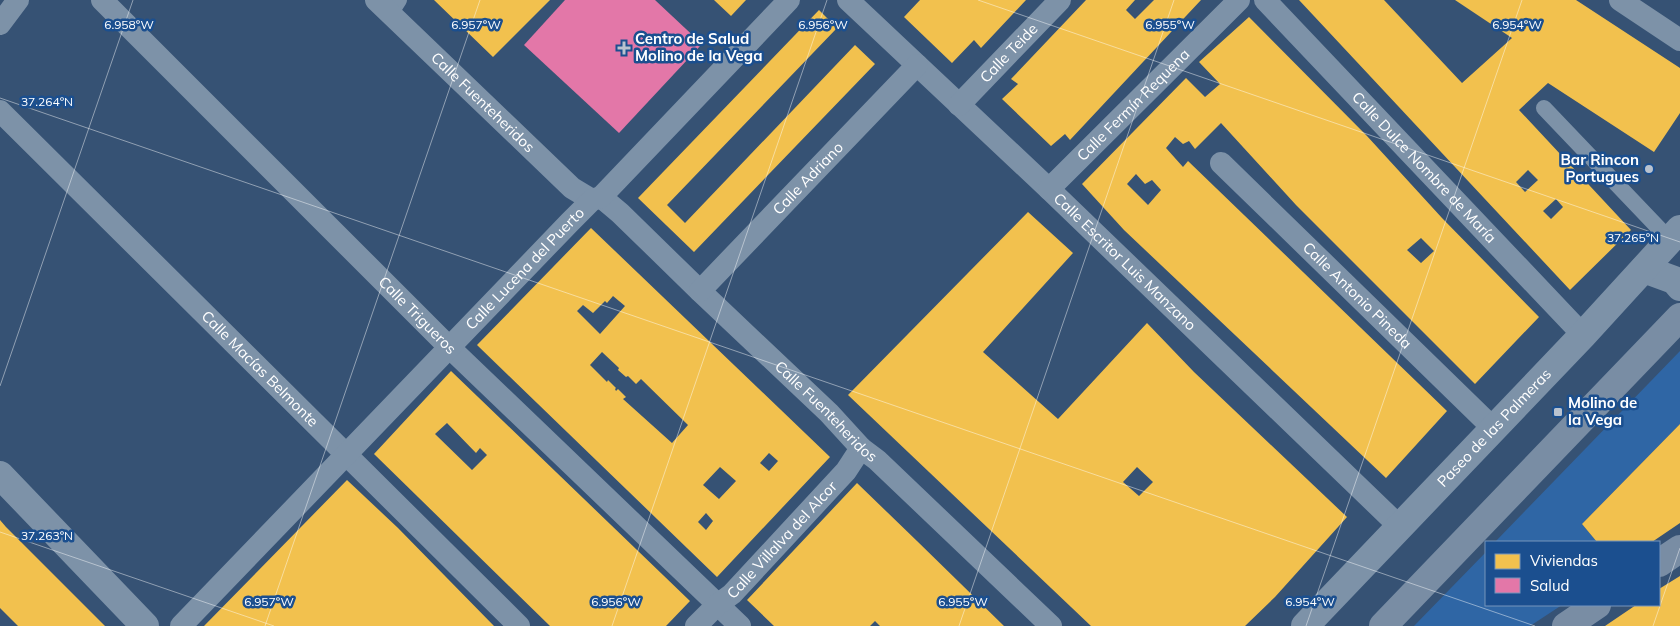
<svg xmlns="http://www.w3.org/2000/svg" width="1680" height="626" font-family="Mulish,sans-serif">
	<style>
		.green { fill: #2f66a5 }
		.homes { fill: #f2c14e; fill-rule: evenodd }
		.health { fill: #e377a8 }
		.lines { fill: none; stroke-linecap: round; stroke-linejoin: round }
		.pedestrian { stroke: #7d92a8; stroke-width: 16 }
		.minor { stroke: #7d92a8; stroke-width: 22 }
		.tertiary { stroke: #7d92a8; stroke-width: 28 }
		.secondary { stroke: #798da4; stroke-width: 28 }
		.ticks { fill: none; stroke: #fff; stroke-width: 1; stroke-opacity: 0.45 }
		.poi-dot { fill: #b9c2ce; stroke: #1b4f8f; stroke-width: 2 }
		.labels { text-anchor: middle; stroke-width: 5; stroke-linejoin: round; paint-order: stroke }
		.poi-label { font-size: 15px; font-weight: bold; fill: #fff; stroke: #1b4f8f; text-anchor: start }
		.street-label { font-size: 15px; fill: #fff; stroke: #1b4f8f }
		.ticks-label { font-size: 12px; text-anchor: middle; fill: #fff; stroke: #1b4f8f; stroke-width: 5; stroke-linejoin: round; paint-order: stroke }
	</style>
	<rect width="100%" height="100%" fill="#365274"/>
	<!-- green -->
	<path class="green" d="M 1680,351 L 1680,424 L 1582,524 L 1597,542 L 1495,542 Z
		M 1486,552 L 1486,605 L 1562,605 L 1530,626 L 1414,626 Z"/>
	<!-- homes -->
	<path class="homes" d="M 434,0 L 550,0 L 493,57 Z
		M 714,0 L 746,0 L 731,16 Z
		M 920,0 L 1026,0 L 981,48 L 974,40 L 952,63 L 904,17 Z
		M 1086,0 L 1135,0 L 1126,10 L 1135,19 L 1154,0 L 1201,0 L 1070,140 L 1065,134 L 1051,146 L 1002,99 L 1018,84 L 1011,79 Z
		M 1299,0 L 1384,0 L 1462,83 L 1512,38 L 1455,0 L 1576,0 L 1680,68 L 1680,113 L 1654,152 L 1548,83 L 1519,110 L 1631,230 L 1570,290 ZM 1528,170 L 1538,180 L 1525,192 L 1516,182 ZM 1556,199 L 1563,207 L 1551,219 L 1543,211 Z
		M 819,10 L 837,28 L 667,205 L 685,223 L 855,45 L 875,64 L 694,252 L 638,198 Z
		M 1249,17 L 1367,136 L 1442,218 L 1539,317 L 1475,384 L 1296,205 L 1221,123 L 1195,149 L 1189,141 L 1183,144 L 1175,137 L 1166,148 L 1183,167 L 1188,161 L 1447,411 L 1386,478 L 1124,230 L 1082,184 L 1186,78 L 1205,97 L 1220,84 L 1199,62 ZM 1136,174 L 1145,184 L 1152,180 L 1161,190 L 1148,205 L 1127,184 ZM 1421,238 L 1434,251 L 1421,263 L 1407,250 Z
		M 1028,212 L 1073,253 L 983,352 L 1058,419 L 1147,323 L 1194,372 L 1347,517 L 1275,597 L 1245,626 L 1091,626 L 848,395 ZM 1137,467 L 1153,482 L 1139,496 L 1123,482 Z
		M 591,228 L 830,457 L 717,577 L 477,345 ZM 613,296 L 625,306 L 600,334 L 577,311 L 583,305 L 593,313 L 605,301 L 607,303 ZM 602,352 L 619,368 L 618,370 L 626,377 L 628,376 L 636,384 L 641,379 L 688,425 L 672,443 L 623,399 L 626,397 L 618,389 L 616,391 L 615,389 L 616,388 L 608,380 L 607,382 L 590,365 ZM 769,453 L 778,461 L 769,471 L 760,463 ZM 720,467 L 736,481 L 719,499 L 703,485 ZM 706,513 L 713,521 L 706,530 L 698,522 Z
		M 451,371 L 690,601 L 666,626 L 550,626 L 374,454 ZM 447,423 L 476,453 L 480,448 L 487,455 L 472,470 L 435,434 Z
		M 1680,424 L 1680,523 L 1652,542 L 1597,542 L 1582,524 Z
		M 347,480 L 398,528 L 494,626 L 204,626 Z
		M 857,483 L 917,541 L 1004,626 L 880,626 L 875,621 L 870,626 L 774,626 L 747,600 Z
		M 0,520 L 6,527 L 105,626 L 18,626 L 0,608 Z
		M 1680,576 L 1680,626 L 1605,626 L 1636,605 L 1659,605 L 1659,589 Z"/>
	<!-- health -->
	<path class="health" d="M 565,0 L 655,0 L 702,44 L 619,133 L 524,45 Z"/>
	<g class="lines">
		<!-- pedestrian -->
		<path class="pedestrian" d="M 390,14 L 399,0
			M 1544,108 L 1670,240"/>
		<!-- minor -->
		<g class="minor">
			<path id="s1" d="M 102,0 L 449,347 L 740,626"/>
			<path id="s2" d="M 376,0 L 572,188 L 592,200"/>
			<path id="s3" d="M 848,0 L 1049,189 L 1399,526"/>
			<path id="s4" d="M 1265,0 L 1583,335"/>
			<path d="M 1620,0 L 1680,40"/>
			<path d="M 0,24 L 18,0"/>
			<path id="s5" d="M 959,105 L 1060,0"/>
			<path id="s6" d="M 0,111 L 519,626"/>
			<path id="s7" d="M 1221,163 L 1493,428"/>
			<path id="s8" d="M 1049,189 L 1239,0"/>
			<path id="s9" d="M 601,197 L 620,213 L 700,291 L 829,413 L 861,448 L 877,460 L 1051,626"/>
			<path id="s10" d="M 700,291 L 917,65"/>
			<path id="s11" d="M 181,626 L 570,222 L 592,200 L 601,197 L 789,0"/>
			<path id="s12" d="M 696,626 L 717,605 L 732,594 L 846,471 L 861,448"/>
		</g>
		<!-- tertiary -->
		<g class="tertiary">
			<path d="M 1644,269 L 1674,280 L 1680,287"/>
			<path d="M 0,475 L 145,626"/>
			<path id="s13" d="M 1305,626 L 1583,335 L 1680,229"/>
		</g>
		<!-- secondary -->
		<path class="secondary" d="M 1659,563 L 1680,549
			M 1383,626 L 1680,317
			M 1566,626 L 1597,605"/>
	</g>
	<!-- ticks -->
	<path class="ticks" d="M 978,0 L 1680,242M 0,98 L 1535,626M 0,386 L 133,0M 0,532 L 274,626M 265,626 L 480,0M 612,626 L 827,0M 959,626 L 1174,0M 1306,626 L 1522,0M 1653,626 L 1680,548"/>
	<!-- markers -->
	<g class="poi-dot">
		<path d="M621.5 40.5h5v5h5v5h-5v5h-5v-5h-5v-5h5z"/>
		<circle cx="1649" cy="169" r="5"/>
		<rect x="1553" y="407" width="10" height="10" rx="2.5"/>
	</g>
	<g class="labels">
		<!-- poi labels -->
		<g class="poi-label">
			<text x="635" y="44">Centro de Salud<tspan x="635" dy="17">Molino de la Vega</tspan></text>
			<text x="1639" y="165" text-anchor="end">Bar Rincon<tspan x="1639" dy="17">Portugues</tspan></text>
			<text x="1568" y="408">Molino de<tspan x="1568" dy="17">la Vega</tspan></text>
		</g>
		<!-- street labels -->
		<g class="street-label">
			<text dy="5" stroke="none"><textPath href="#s5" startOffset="72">Calle Teide</textPath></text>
			<text dy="5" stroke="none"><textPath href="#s2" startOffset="148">Calle Fuenteheridos</textPath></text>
			<text dy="5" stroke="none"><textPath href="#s8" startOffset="119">Calle Fermín Requena</textPath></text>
			<text dy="5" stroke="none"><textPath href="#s4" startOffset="231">Calle Dulce Nombre de María</textPath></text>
			<text dy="5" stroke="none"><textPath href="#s10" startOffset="156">Calle Adriano</textPath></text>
			<text dy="5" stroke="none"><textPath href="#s3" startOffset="381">Calle Escritor Luis Manzano</textPath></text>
			<text dy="5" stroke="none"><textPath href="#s11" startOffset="496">Calle Lucena del Puerto</textPath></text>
			<text dy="5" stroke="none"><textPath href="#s7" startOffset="190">Calle Antonio Pineda</textPath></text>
			<text dy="5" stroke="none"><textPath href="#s1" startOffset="446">Calle Trigueros</textPath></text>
			<text dy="5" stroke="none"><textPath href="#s6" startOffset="366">Calle Macías Belmonte</textPath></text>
			<text dy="5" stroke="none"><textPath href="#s9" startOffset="311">Calle Fuenteheridos</textPath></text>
			<text dy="5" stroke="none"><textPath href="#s13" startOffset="274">Paseo de las Palmeras</textPath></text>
			<text dy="5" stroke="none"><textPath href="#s12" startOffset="122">Calle Villalva del Alcor</textPath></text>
		</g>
	</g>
	<g class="ticks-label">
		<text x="129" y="29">6.958°W</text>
		<text x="476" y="29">6.957°W</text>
		<text x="823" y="29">6.956°W</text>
		<text x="1170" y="29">6.955°W</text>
		<text x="1517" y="29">6.954°W</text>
		<text x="47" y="106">37.264°N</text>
		<text x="1633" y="242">37.265°N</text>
		<text x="47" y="540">37.263°N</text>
		<text x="269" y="606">6.957°W</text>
		<text x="616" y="606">6.956°W</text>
		<text x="963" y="606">6.955°W</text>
		<text x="1310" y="606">6.954°W</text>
	</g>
	<!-- legend -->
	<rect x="1485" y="541" width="175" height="65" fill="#1b4f8f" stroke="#7695bc"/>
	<rect x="1495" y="554" width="25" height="15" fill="#f2c14e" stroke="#7695bc"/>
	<text x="1530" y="566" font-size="15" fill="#ffffff">Viviendas</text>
	<rect x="1495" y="578" width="25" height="15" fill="#e377a8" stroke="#7695bc"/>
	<text x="1530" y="591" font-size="15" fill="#ffffff">Salud</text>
</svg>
